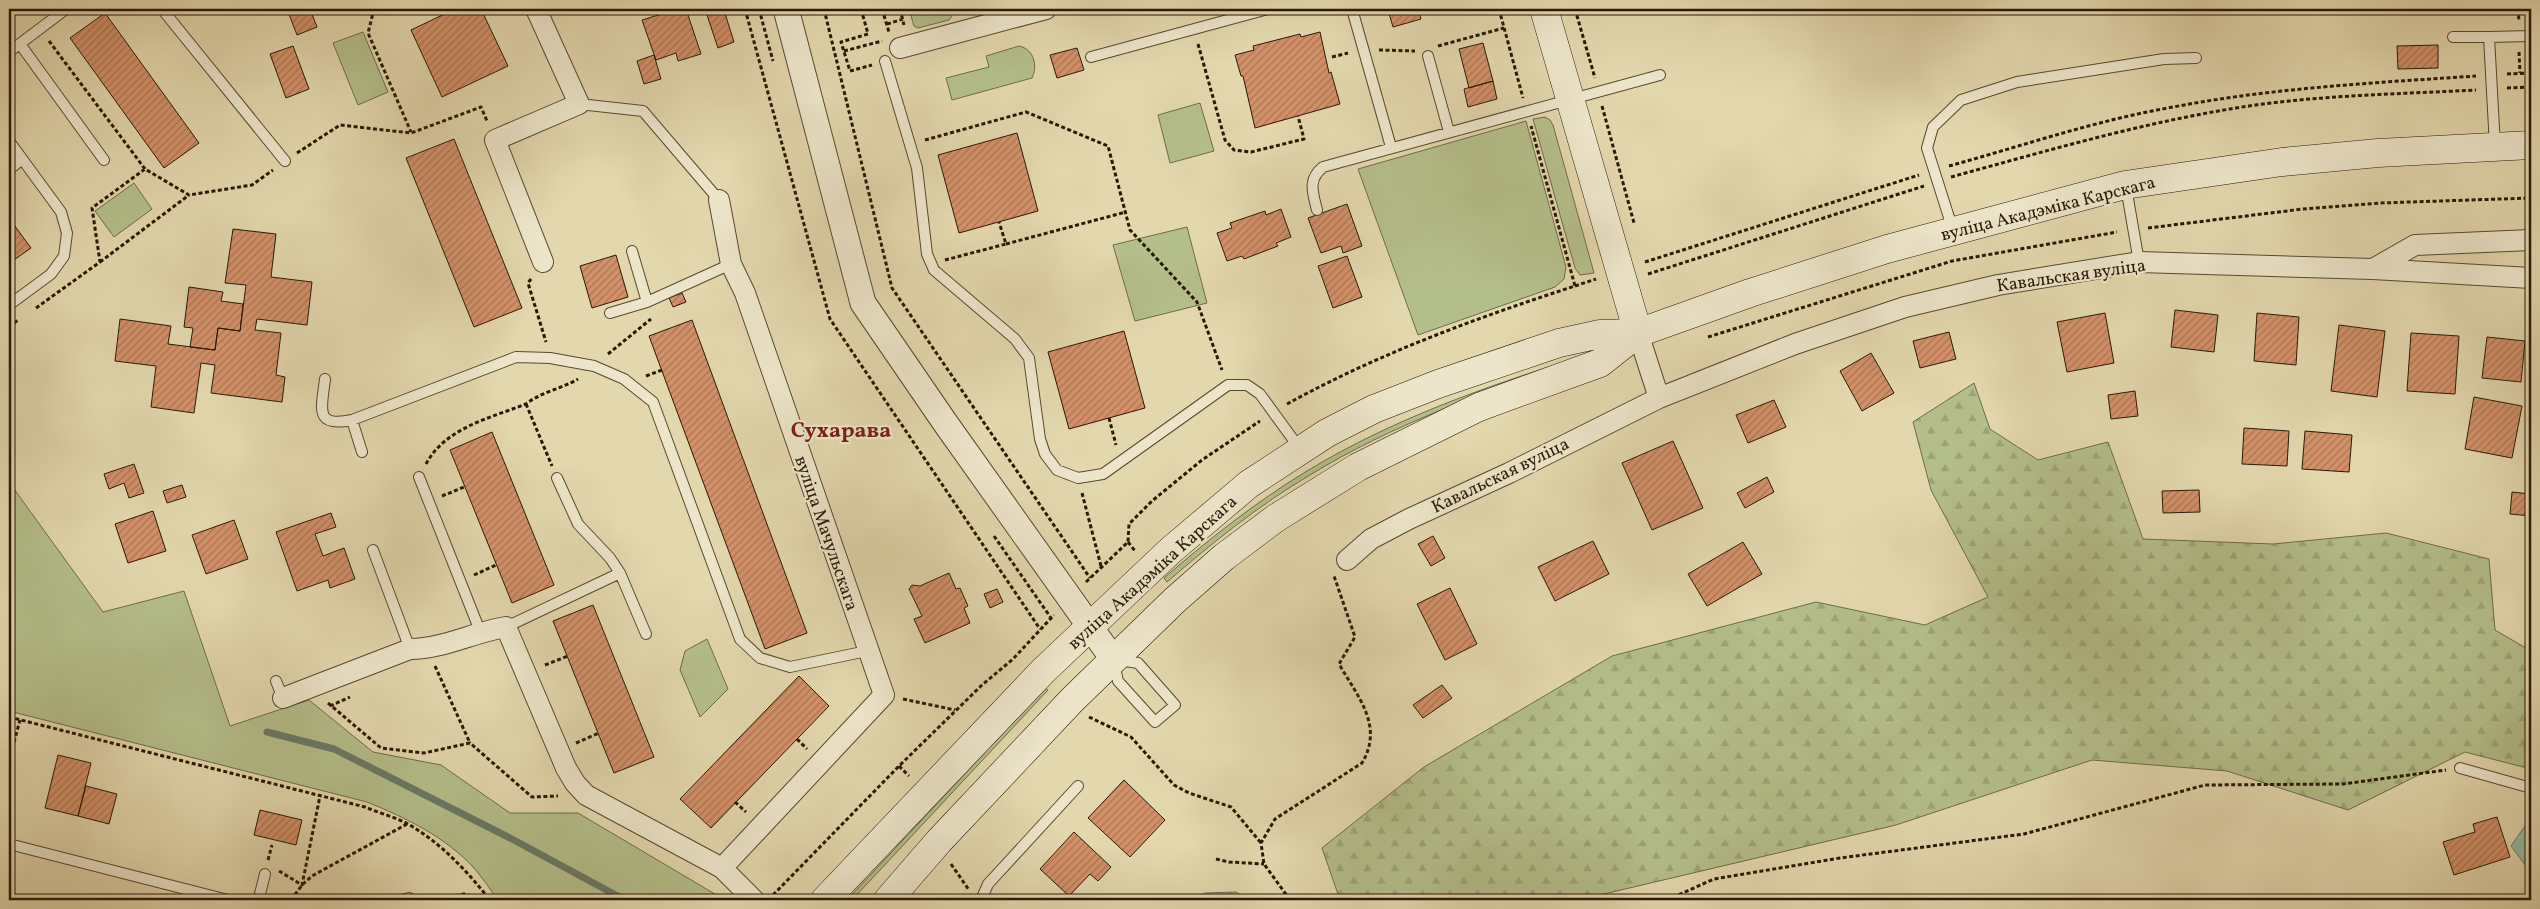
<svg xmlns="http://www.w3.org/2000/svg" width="2540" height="909" font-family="Vollkorn,serif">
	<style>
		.green { fill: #b4be8a; stroke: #6e6b48 }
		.forest { fill: url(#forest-firs); stroke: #6e6b48 }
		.water { fill: #96baa5; stroke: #6a7965 }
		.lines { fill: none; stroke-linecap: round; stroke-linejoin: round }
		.stream { stroke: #6a7965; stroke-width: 7 }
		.building { fill: url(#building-hatch); stroke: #281806 }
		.service-casing { stroke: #574830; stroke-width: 12 }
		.minor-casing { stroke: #574830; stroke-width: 22 }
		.tertiary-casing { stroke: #574830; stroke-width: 27 }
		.secondary-casing { stroke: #281806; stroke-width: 29 }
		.path { stroke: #281806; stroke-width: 3; stroke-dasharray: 4 2.5; stroke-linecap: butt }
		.service { stroke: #ede5ca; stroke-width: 10 }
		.minor { stroke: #ede5ca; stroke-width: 20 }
		.tertiary { stroke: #ede5ca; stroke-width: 25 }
		.secondary { stroke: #ede5ca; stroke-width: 28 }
		.labels { text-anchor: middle; stroke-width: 4.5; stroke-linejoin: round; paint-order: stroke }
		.street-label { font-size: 18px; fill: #281806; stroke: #ede5ca }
		.district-label { font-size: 22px; font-weight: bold; fill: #7a1f14; stroke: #ede5ca }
	</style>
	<defs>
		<pattern id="forest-firs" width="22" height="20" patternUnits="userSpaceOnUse" patternTransform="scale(1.25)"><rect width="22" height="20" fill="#b4be8a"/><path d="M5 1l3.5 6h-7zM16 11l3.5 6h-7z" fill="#9ba376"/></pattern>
		<pattern id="building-hatch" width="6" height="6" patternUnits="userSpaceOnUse" patternTransform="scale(1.25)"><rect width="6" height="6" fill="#d39169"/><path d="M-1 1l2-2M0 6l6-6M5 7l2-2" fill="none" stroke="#ab7554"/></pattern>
	</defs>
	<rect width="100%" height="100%" fill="#e3d7ad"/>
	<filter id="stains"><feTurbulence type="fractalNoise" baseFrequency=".004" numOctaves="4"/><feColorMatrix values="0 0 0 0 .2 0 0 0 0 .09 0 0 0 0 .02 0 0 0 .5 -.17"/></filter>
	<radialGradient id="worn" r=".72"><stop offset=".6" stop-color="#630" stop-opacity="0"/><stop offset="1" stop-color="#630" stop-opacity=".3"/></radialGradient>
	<!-- green -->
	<path class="green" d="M 909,9 L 950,9 L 952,16 L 949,20 L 918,28 L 914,26 Z
		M 363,32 L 388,92 L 358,105 L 333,43 Z
		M 1019,46 C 1034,49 1038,66 1032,78 L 952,100 L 946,78 L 989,67 L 986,56 Z
		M 1200,103 L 1214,151 L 1170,163 L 1158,115 Z
		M 1545,117 L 1550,120 L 1553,125 L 1594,273 L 1580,275 L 1575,268 L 1533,119 Z
		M 1526,121 L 1566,267 L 1564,279 L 1555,287 L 1418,335 L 1358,169 Z
		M 134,183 L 152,209 L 114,237 L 95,211 Z
		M 1187,227 L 1207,303 L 1135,321 L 1113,245 Z
		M 1577,358 C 1486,392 1393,424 1310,475 C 1259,505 1212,543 1167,582 L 1164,578 C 1209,539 1256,502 1307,471 C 1391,420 1484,387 1577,358 Z
		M 9,482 L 103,612 L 184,591 L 230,726 L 309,700 L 373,752 L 441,765 L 510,813 L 578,813 L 725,900 L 498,900 C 491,890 483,879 475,869 C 446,837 406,818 367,802 L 9,711 Z
		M 707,639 L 728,689 L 700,717 L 680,670 L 685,651 Z
		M 1045,688 L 1048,690 L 852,900 L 847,900 Z"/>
	<!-- forest -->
	<path class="forest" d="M 1974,383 L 1990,429 L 2038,460 L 2108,442 L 2143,539 L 2273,544 L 2386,533 L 2489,559 L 2495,630 L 2531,651 L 2531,769 L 2465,752 L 2348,810 L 2227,771 L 2092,760 L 1896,825 L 1604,894 L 1587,900 L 1340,900 L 1322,848 L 1424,767 L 1612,656 L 1816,602 L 1925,625 L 1988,597 L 1931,490 L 1913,422 Z
		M 1236,892 L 1249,900 L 1191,900 L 1205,893 Z"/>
	<!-- water -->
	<path class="water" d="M 2527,823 L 2531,824 L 2531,873 L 2511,846 Z"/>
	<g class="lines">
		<!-- stream -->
		<path class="stream" d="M 267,732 L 334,749 L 512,839 L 625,900"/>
	</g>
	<!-- building -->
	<path class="building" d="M 287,9 L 310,9 L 317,27 L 297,35 Z
		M 455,9 L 481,9 L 508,66 L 442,97 L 411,30 Z
		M 678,9 L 686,9 L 701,54 L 678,61 L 676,53 L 656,60 L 642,20 Z
		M 1418,9 L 1421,19 L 1393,27 L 1388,10 Z
		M 724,10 L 734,42 L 718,48 L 707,15 Z
		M 105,13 L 199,143 L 164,168 L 70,38 Z
		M 1320,32 L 1329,73 L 1331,72 L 1340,104 L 1255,128 L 1243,76 L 1241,76 L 1235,55 L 1254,50 L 1253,46 L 1300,34 L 1301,37 Z
		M 1483,43 L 1493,81 L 1469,88 L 1459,49 Z
		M 2438,45 L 2438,68 L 2398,69 L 2397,46 Z
		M 293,46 L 309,89 L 286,98 L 270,54 Z
		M 1077,48 L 1084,70 L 1057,78 L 1050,55 Z
		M 654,55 L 661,79 L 644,84 L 637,61 Z
		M 1493,81 L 1497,99 L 1468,107 L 1464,89 Z
		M 1017,133 L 1038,211 L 959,233 L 938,155 Z
		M 454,139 L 522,308 L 474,327 L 406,158 Z
		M 1347,204 L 1362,246 L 1343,253 L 1341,246 L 1321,253 L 1308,218 Z
		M 1281,209 L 1291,237 L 1276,243 L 1278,246 L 1244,259 L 1242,256 L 1227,261 L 1217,233 L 1232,228 L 1230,223 L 1265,211 L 1266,215 Z
		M 9,218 L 31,248 L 11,262 L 9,260 Z
		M 233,229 L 276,234 L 271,277 L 312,282 L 307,325 L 257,319 L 255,330 L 281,333 L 276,375 L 285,377 L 282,402 L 211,393 L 215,365 L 201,363 L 194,413 L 151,407 L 156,366 L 115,361 L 120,319 L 171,326 L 168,344 L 215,350 L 218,328 L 240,331 L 246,285 L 225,283 Z
		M 616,255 L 628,297 L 592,308 L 580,266 Z
		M 1347,256 L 1362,297 L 1333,308 L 1318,266 Z
		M 189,287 L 223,292 L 221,301 L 243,304 L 240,331 L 218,328 L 215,350 L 190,347 L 193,328 L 184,327 Z
		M 682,293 L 686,302 L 673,307 L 669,298 Z
		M 2175,310 L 2218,315 L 2214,352 L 2171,347 Z
		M 2105,313 L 2114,363 L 2067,372 L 2057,322 Z
		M 2257,313 L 2299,317 L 2296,365 L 2254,361 Z
		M 692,320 L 807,633 L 765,649 L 649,336 Z
		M 2339,325 L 2385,331 L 2377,397 L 2331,391 Z
		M 1124,331 L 1145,408 L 1069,429 L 1048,352 Z
		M 1949,332 L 1956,359 L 1920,368 L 1913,341 Z
		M 2411,333 L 2459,336 L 2455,394 L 2407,391 Z
		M 2487,337 L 2525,341 L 2521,382 L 2482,378 Z
		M 1871,353 L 1894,393 L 1862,411 L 1840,371 Z
		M 2135,391 L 2138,416 L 2111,419 L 2108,395 Z
		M 2474,397 L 2522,406 L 2512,458 L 2465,449 Z
		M 1774,400 L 1786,427 L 1748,443 L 1736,415 Z
		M 2244,428 L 2289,431 L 2287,466 L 2242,464 Z
		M 2305,431 L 2352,435 L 2349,472 L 2302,469 Z
		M 492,432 L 554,585 L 512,603 L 450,450 Z
		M 1673,441 L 1703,508 L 1652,530 L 1622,463 Z
		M 134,464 L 144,493 L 129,498 L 124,483 L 109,489 L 104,474 Z
		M 1767,477 L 1774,492 L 1745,508 L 1737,493 Z
		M 182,485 L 186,497 L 167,503 L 163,491 Z
		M 2199,490 L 2200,512 L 2163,513 L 2162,491 Z
		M 2512,492 L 2531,494 L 2531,516 L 2510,514 Z
		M 153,511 L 166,551 L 128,563 L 115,524 Z
		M 331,513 L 336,527 L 315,534 L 323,556 L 344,548 L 355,579 L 330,588 L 328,580 L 297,591 L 276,532 Z
		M 234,520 L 248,559 L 206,574 L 192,535 Z
		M 1433,536 L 1445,558 L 1431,566 L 1418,544 Z
		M 1593,541 L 1609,574 L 1555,601 L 1538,567 Z
		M 1743,542 L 1762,574 L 1707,606 L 1688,574 Z
		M 949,573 L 956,589 L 960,588 L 968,606 L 964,608 L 970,623 L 925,643 L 914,619 L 922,616 L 909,589 L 912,585 L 920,586 Z
		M 1450,588 L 1477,644 L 1445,660 L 1417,604 Z
		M 997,589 L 1003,602 L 990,608 L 984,594 Z
		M 593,605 L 654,757 L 614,773 L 553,621 Z
		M 799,676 L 829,706 L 711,828 L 680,799 Z
		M 1442,685 L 1452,698 L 1423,718 L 1413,705 Z
		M 58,755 L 91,763 L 78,816 L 45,808 Z
		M 1124,780 L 1165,820 L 1130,857 L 1088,818 Z
		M 86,786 L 117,794 L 109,824 L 78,816 Z
		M 260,810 L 302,820 L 296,845 L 254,835 Z
		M 2497,817 L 2510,857 L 2454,875 L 2443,842 L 2475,832 L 2473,824 Z
		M 1074,832 L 1111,867 L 1098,881 L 1090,874 L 1069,896 L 1040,869 Z"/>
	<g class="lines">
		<!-- service casing -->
		<g class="service-casing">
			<path id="service" d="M 162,9 L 285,161
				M 1352,9 L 1391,147
				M 2453,37 L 2489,37
				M 20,44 L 104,160
				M 9,52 L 66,9
				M 1428,56 L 1449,132
				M 1091,57 L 1268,9
				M 885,61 L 917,168 L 927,254 L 934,270 L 1015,339 L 1029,358 L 1040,439 L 1045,454 L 1057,470 L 1078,478 L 1103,474 L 1228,385 L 1247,385 L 1260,394 L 1300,449
				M 579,104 L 643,111 L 719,200
				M 9,141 L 61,212 L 67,233 L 64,256 L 51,274 L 9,305
				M 2495,146 L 2489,37 L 2531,36
				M 9,170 L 22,159
				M 2126,187 L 2139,262
				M 1317,210 C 1313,193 1307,180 1323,167 L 1660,75
				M 1953,230 L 1927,148 L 1933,127 L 1961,100 L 2017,82 L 2164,59 L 2196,58
				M 632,251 L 647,302
				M 610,313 L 647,302 L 731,264
				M 325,379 C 322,407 313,428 352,420 L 516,357 L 550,358 L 594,366 L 624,379 L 653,402 L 740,639 L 760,658 L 790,667 L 867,651
				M 352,420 L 362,452
				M 419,477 L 480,631
				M 557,478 L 578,524 L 610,558 L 620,573 L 646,634
				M 373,550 L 410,649
				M 506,627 L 620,573
				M 1113,659 L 1138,663 L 1175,705 L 1155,722 L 1118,681 Z
				M 276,681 L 283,698
				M 2460,768 L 2531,788
				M 9,844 L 228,900
				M 252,900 L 259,898 L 265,874
				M 401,900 L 409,898
				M 981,900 L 988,884 L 1078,786"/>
		</g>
		<!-- minor casing -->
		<g class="minor-casing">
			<path id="minor" d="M 536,9 L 579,104 L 495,140 L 543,262
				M 900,48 L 1046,9
				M 719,200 L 731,264 L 745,293 L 884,695 L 722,868
				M 2373,269 L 2415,245 L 2531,240
				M 1638,333 L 1659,398
				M 1347,560 L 1371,539 L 1409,519 L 1509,473 L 1659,398 L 1795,344 L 1905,307 L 1998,285 L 2139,262 L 2373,269 L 2531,278
				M 283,698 L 410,649 C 443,649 474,632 506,627 L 566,768 L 575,783 L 586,795 L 722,868 L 754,900"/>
		</g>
		<!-- tertiary casing -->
		<g class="tertiary-casing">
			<path id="tertiary" d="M 786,9 L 863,303 L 946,424 L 1113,659"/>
		</g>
		<!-- secondary casing -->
		<g class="secondary-casing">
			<path id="secondary" d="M 1544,9 L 1638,333
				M 825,900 L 1043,671 L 1171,550 L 1249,484 L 1327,433 L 1374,409 L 1438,384 L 1559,343 L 1600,334 L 1638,333
				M 888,900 L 939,841 L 1072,700 L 1175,600 L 1224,557 L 1276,518 L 1358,467 L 1479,407 L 1600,363 L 1638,333 L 1750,293 L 1887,249 L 2125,185 L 2282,162 L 2378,153 L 2531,145"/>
		</g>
		<!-- path -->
		<path class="path" d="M 371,9 L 373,13 L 368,33 L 411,132
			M 745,9 L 830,319 L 1040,629
			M 759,9 L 773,61
			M 824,9 L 892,288 L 1090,578
			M 861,9 L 868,34 L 841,42 L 850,71 L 872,65
			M 882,9 L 889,32
			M 900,9 L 904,25
			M 1499,9 L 1523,98
			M 1575,9 L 1595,78
			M 2518,9 L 2519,21
			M 373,13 L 382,9
			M 887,24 L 903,19
			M 49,41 L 145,169
			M 1198,44 L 1225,140 L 1234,150 L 1251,152 L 1304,139 L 1298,116
			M 1438,46 L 1504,28
			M 1379,50 L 1415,51
			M 844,51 L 882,41
			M 2519,52 L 2520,73
			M 1332,57 L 1348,53
			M 2507,74 L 2531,73
			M 2507,88 L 2531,87
			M 1602,106 L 1634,223
			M 925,140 L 1026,112 L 1108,146 L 1130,230 L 1197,302 L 1222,370
			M 297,153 L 340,125 L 411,133 L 481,107 L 487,121
			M 1949,166 C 2022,146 2094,121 2168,108 C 2270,88 2372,83 2476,76
			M 1951,177 C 2050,150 2148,121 2249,106 C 2324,95 2400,94 2476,90
			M 2148,228 L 2303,209 L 2380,203 L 2531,198
			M 1006,244 L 1126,212
			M 945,260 L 1006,244 L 999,222
			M 100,262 L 189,195
			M 1645,262 L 1919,175
			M 1648,274 L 1924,186
			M 531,279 L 528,283 L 546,342
			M 1575,286 L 1596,279
			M 36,308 L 100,262 L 92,208 L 145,169 L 189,195 L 252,185 L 273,170
			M 9,327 L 18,320
			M 1708,337 L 1952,261 L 2117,232
			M 608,354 L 651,319
			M 646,376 L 662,370
			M 526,404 L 552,466
			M 1287,404 C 1378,354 1476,318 1575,286 L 1531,126
			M 1109,418 L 1116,445
			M 426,464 C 445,428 490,418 526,404 C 541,392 561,389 578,379
			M 1082,493 L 1101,566
			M 442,496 L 464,487
			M 994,536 L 1051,618
			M 1128,542 L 1135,551
			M 474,575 L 496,565
			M 1086,582 L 1128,542 L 1129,524 L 1152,501 L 1202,460 L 1260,421
			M 545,665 L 568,656
			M 435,666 L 470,743
			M 903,699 L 955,710
			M 328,703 L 381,748 L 424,753 L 470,743 L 532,797 L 558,796
			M 330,706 L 350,697
			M 9,717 L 365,807 C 379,813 395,817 408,824 C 441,843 467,871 490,900
			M 1089,717 L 1131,737 L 1174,785 L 1189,793 L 1231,807 L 1261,843
			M 797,739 L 807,749
			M 576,743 L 599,733
			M 9,761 L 20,720
			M 899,766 L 909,776
			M 735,802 L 746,812
			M 1216,859 L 1229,862 L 1264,864
			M 268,860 L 272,845
			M 951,864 L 969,890
			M 279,871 L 302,885 L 320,796
			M 773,895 L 899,766 L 982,685 L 1013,659 L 1054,615
			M 291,900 L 302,885 L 312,876 L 407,824
			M 436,900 L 464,894 L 485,900
			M 1290,900 L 1264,864 L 1261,843 L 1275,819 L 1362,763 C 1384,726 1358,697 1339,664 L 1355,637 L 1334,576
			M 1667,900 L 1714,879 L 1840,858 L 2024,834 L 2205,785 L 2343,784 L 2446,770"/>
		<!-- service -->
		<use href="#service" class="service"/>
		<!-- minor -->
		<use href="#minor" class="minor"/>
		<!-- tertiary -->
		<use href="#tertiary" class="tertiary"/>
		<!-- secondary -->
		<use href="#secondary" class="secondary"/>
	</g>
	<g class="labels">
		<!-- street labels -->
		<g class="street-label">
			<text transform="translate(2048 208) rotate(-14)" y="6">вуліца Акадэміка Карскага</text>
			<text transform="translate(2071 275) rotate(-8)" y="6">Кавальская вуліца</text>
			<text transform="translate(1500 475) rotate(-26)" y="6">Кавальская вуліца</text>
			<text transform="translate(827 533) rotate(71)" y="6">вуліца Мачульскага</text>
			<text transform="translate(1152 572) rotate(-42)" y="6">вуліца Акадэміка Карскага</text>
		</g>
		<!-- district labels -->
		<g class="district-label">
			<text x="841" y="437">Сухарава</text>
		</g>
	</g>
	<!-- margin -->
	<rect width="2540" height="909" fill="none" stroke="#e3d7ad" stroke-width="30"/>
	<rect x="10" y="10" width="2520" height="889" fill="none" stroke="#281806" stroke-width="2.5"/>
	<rect x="15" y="15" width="2510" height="879" fill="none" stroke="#281806"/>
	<rect width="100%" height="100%" filter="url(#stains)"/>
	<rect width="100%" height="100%" fill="url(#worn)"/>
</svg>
